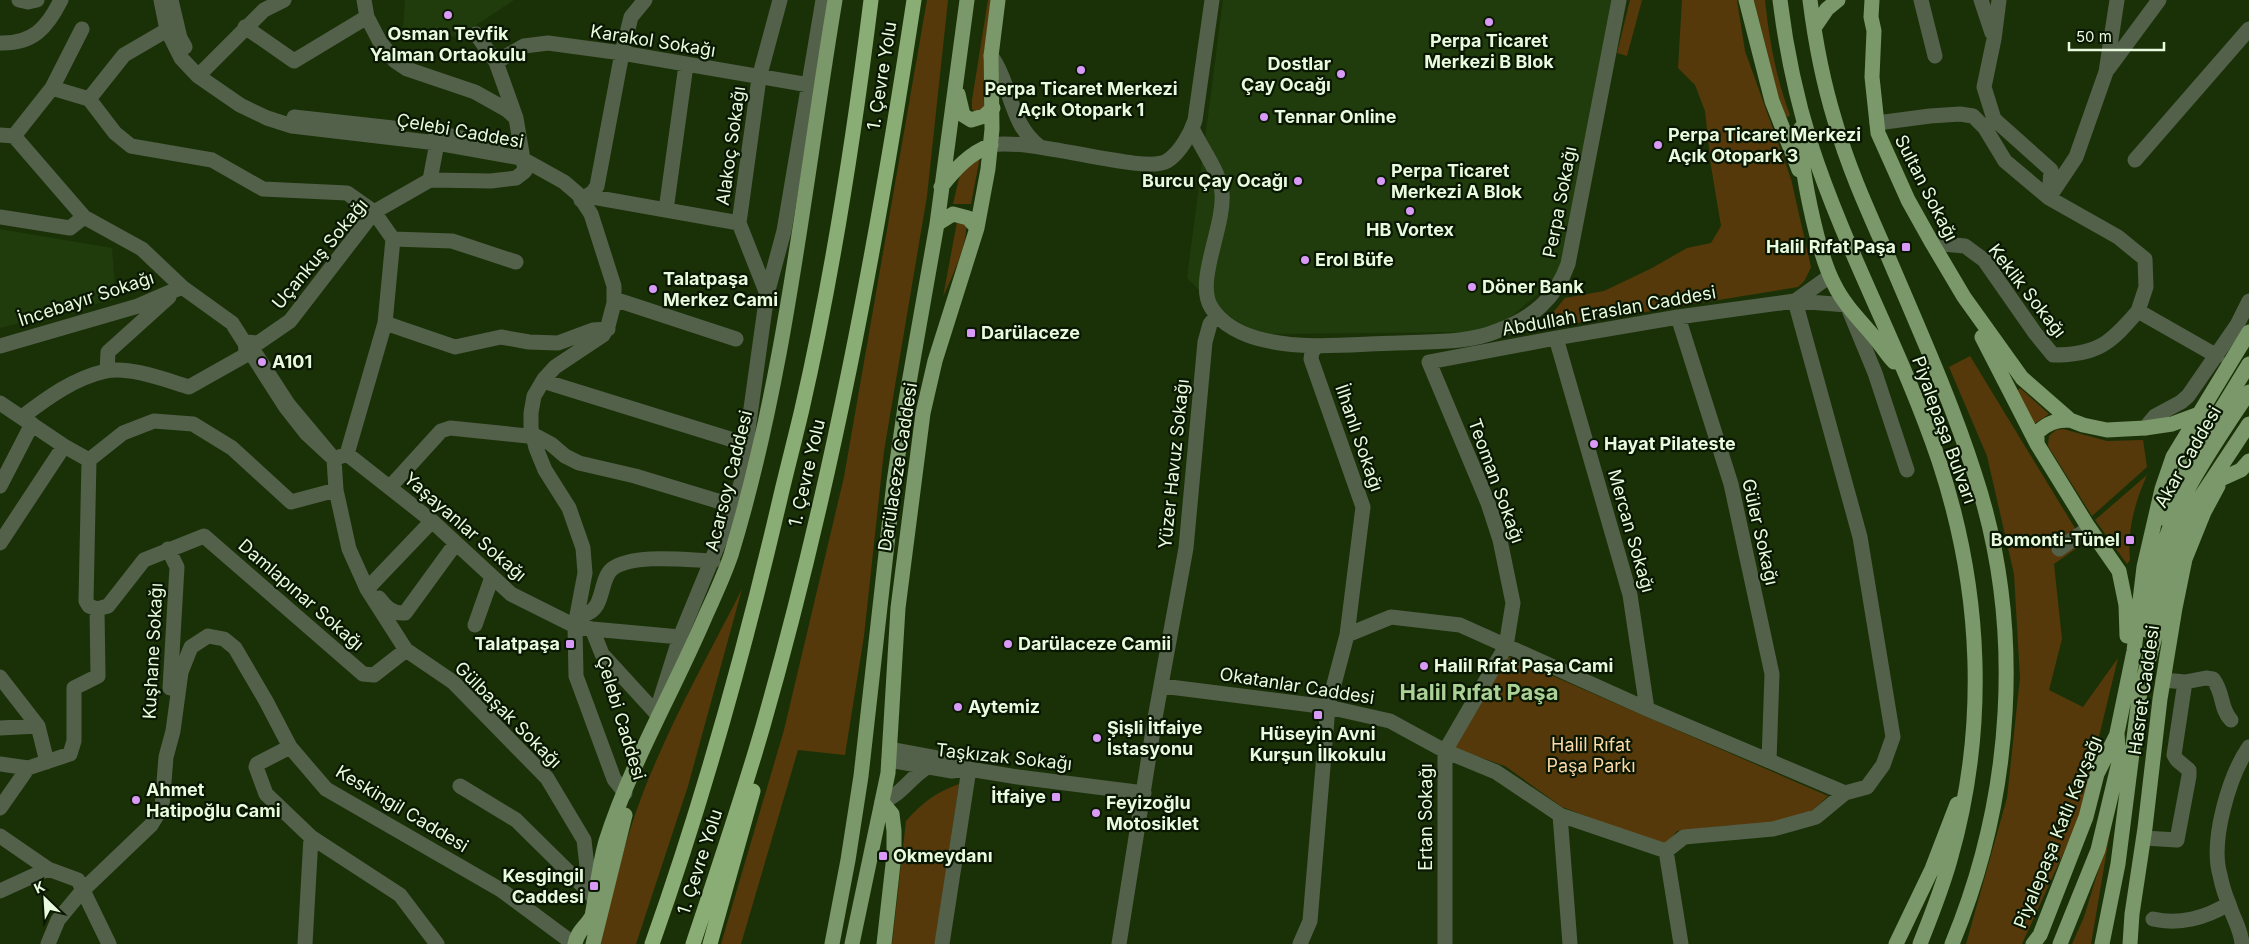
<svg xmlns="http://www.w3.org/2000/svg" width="2249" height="944" font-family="Inter,sans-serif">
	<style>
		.built { fill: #203b0c }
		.green { fill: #56390a }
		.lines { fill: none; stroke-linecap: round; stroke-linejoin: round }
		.minor { stroke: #53614b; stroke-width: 15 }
		.major { stroke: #7a9869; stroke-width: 15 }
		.highway { stroke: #89ad74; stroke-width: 15 }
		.poi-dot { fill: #d99af7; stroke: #0a1703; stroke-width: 2 }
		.labels { text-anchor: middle; stroke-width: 4.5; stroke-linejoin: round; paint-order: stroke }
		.poi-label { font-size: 18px; font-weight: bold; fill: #e8fbde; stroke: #0a1703; text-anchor: start }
		.street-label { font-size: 18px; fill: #e8fbde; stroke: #0a1703 }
		.park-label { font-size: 18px; fill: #fdd8a8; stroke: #0a1703 }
		.district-label { font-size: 22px; font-weight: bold; fill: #acd197; stroke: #0a1703 }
	</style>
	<rect width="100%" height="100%" fill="#1a3108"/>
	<!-- built -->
	<path class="built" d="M 405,0 L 514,0 L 458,37 L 403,30 Z
		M 1223,0 L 1612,0 L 1559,276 L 1506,321 L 1471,332 L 1259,334 L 1219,310 L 1187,278 Z
		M 0,229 L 112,248 L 116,299 L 0,328 Z"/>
	<!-- green -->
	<path class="green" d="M 927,0 L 948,0 L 927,196 L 884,451 L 864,636 L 845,755 L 798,750 L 741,944 L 721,944 L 784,730 L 844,477 Z
		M 988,0 L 991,0 L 983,61 L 984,107 L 981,111 L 975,112 L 972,109 L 972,100 Z
		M 1630,0 L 1642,0 L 1627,56 L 1617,53 Z
		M 1682,0 L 1737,0 L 1745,51 L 1791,179 L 1811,267 L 1805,280 L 1798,287 L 1559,326 L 1546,321 L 1565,298 L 1604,291 L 1652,268 L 1687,248 L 1711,243 L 1721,226 L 1711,166 L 1705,111 L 1695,85 L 1678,68 Z
		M 1754,0 L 1765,0 C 1769,39 1776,78 1790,115 L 1788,117 L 1784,115 L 1780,106 Z
		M 980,157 L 971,204 L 953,204 L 960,174 Z
		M 957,222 L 966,225 C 968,243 951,279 943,297 Z
		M 1970,356 L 2084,543 L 2054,564 L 2062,639 L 2049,690 L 2083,707 L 2118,658 L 2079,819 L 2022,944 L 1966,944 L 2007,798 L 2020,678 L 2014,574 L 1987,456 L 1949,367 Z
		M 2020,388 L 2049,414 L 2034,424 L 2017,391 Z
		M 2063,429 L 2107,441 L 2143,440 L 2147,467 L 2092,516 L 2048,446 L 2049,436 L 2056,430 Z
		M 2147,475 C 2135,502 2127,530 2130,560 L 2127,564 L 2095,520 Z
		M 742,589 L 688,786 L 636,944 L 601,944 C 610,900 621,855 636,812 C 663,735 705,662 742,589 Z
		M 1507,656 L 1828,796 L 1812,811 L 1775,823 L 1723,826 L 1677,831 L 1665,846 L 1562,807 L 1505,766 L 1454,748 Z
		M 959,784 L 935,944 L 892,944 L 906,821 C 922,803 936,792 959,784 Z
		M 2110,832 L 2091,944 L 2072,944 L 2084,917 Z"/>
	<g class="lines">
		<!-- minor -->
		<path class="minor" d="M 19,0 L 28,2 L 37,0
			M 161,0 L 167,30 L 181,58 L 198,76 L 240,105 L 267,118 L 292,126 L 437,143 L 521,158 L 564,182 L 578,194 L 591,214 L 614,286 L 614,303 L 608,326 L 603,335 L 555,367 L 544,379 L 534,396 L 531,413 L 531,428 L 536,448 L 545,470 L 569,508 L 583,548 L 585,573 L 575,626 L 576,676 L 614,779 L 625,793
			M 171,0 L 180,38 L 185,47
			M 1921,0 L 1935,56
			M 1981,0 L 1992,33
			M 1999,0 L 1994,39 L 1984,87 L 1994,119 L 2051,170 L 2049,198
			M 245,27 L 294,61 L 367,17
			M 476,34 L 496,62 L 516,118
			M 0,43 C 33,44 47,28 61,0
			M 991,56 C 1012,85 1009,124 1040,147
			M 496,62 L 524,46 L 548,43 L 622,53 L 809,85
			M 2108,69 L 2159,0
			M 198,76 L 264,10 L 284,0
			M 52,88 L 89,99 L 115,133 L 131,146 L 212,160 L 263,189 L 347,193 L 374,212 L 393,239 L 385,323 L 347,454
			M 89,99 L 124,55 L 167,30
			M 294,117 L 393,128
			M 1877,123 L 1930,116 L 1960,114 L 1973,116 L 1985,128 L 2005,161 L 2049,198 L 2118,237 L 2145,259 L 2146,287 L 2138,311 L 2217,356
			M 1192,128 C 1201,148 1220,172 1222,193 C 1225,226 1195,281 1211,307 C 1221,325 1245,336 1264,340 C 1307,350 1353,344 1396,343 C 1429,341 1466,344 1497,331 C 1532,318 1555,300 1568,264 L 1619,0
			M 436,133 L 494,144
			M 0,135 L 14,136 L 84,217 L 142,249 L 182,287 L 232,323 L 285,406 L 307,434 L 334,459 L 288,404 L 255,353 L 245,342
			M 14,136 L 52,88 L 82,29
			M 991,145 C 1032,137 1144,175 1167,161 C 1180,153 1191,133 1195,120 L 1212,0
			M 2135,160 L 2249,29
			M 430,180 L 437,143
			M 587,196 L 739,223
			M 2050,196 L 2076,157 L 2106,72 L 2117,0
			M 581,200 L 593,192 L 597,186 L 622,53 L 631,17 L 645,0
			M 666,210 L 686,65
			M 0,217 L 70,228 L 84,217
			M 393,239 L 452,241 L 516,262
			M 1932,243 L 1965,246 L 1984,260 L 2035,333 L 2053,355 C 2097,355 2110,344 2138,311
			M 767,294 L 739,223 L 759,78 L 780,0
			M 614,299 L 736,339
			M 1795,301 L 1830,276
			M 1678,317 L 1731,484 L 1772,674 L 1769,761
			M 385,323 L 455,347 L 501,337 L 529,342 L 558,343 L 593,330 L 608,329
			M 1556,338 L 1630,595 L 1647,709
			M 245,342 L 258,343 L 290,321 L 374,212 L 430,180 L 491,181 L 516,178 L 525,171 L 516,118 L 507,110 L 475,92 L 407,69 L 395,61 L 380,42 L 367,17 L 364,0
			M 0,346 L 138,306 L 182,287
			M 107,371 L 108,352 L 169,297
			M 543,381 L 746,444
			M 0,403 L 64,446 L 89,460
			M 22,417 C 47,398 74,378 106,371 C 129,366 166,380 189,387 L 244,356 L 246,351 L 245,342
			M 2145,428 L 2155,416 L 2181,402 L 2188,396 L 2237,325 L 2249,301
			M 89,460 L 86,601 L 89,606 L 97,609 L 108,606 L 144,560 L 204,536 L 363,674 L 374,675 L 406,650
			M 89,460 L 123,433 L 154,421 L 193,424 L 232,448 L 291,502 L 336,490
			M 0,486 L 32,424
			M 390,487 L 441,431 L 450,428 L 538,437 L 551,444 L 565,456 L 579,463 L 635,476 L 734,506 L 680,637 L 656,713 L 602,654 L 592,629
			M 734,506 L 745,470 L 746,444 L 767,294 L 784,231 L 823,0
			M 0,543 L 64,446
			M 168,549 L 177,567 L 170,688
			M 2059,549 L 2089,528
			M 367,589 L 432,521
			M 379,598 C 386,607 392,614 405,613 L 456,543
			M 585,614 C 605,609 599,580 612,569 C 633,553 687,560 713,561
			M 475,625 L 492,577
			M 1347,635 L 1391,617 L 1460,625 L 1647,709 L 1845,793 L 1867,787 L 1883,765 L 1893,737 L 1860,537 L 1795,301
			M 0,677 L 38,726 L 47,762
			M 2185,682 L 2206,678 L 2213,679 C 2224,693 2220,709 2231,720
			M 1162,686 L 1328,707 L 1390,721 L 1445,751 L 1496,772 L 1560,815 L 1666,851
			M 0,728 L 38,726
			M 290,747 L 257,764 L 256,767 L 266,794 L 311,837 L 400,895 L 437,944
			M 890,749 L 933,757 L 963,766
			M 889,760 L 952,771 L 969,769 L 1018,777 L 1144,793
			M 0,764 L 28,768 L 70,754 L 74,741 L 74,688 L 98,676 L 97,609
			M 460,786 L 516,820 L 590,893
			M 882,802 C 901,795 910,778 926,768
			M 0,808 L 28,768
			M 1560,815 L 1570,944
			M 0,836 L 48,869 L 78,880 L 109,944
			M 2144,838 L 2177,840 L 2189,776 L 2189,770 L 2177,760 L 2174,755 L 2185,682 L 2163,680
			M 1666,851 L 1684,837 L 1773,829 L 1816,817 L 1845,793
			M 1666,851 L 1681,944
			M 0,891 L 48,869
			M 595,900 L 590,893 L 584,840 L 547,778 L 453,682 L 406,650 L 367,589 L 349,549 L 336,490 L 334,459 L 347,454 L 432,521 L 511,594 L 575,626 L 592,629 L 680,637
			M 2153,919 C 2179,925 2206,918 2228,904
			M 48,944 L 58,920 L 82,891 L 151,825 L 162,807 L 166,757 L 173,731 L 181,672 L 191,647 L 208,636 L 224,639 L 235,648 L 266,701 L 290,747 L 326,789 L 501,890 L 574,944
			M 305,944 L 311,837
			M 942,944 L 969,769
			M 1119,944 L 1155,718 L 1186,548 L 1205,342 L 1210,324 L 1217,315
			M 1300,944 L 1310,921 L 1328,707 L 1347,635 L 1363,507 L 1311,359 L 1312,352 L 1317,346
			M 1445,944 L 1445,751 L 1506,646 L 1513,603 L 1500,540 L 1488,503 L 1429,362 L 1556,338 L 1678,317 L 1795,301 L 1847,305 L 1875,373 L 1907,470
			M 2242,944 C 2241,929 2233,918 2229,904 C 2225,895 2222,885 2220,875 C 2210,841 2229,776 2249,747"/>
		<!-- major -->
		<path class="major" d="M 1746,0 L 1772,101 L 1799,170
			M 1780,0 C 1786,49 1796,97 1811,145 C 1846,253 1903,353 1939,461 C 1982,591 1988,728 1950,860 C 1942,889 1931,916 1920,944
			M 1810,0 C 1815,40 1823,82 1835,121 C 1848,167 1868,211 1887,254 C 1918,327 1951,400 1975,475 C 2025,627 2013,797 1952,944
			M 1872,0 L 1871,17 L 1874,31 L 1872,77 L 1878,133 L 1908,200 L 1932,243 L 1964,297 L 2022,378 L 2070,420 L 2083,425 L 2107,430 L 2145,428 L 2172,424 L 2199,414
			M 1814,28 L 1827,9 L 1838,0
			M 958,94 L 963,115 L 971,120 L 984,116 L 993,108
			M 1801,128 C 1798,162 1818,254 1834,284 C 1844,305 1861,321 1875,338 C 1882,346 1887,355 1894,362
			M 941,187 C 955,169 970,153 991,145
			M 937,224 L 953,214 L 968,218 L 977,228
			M 1982,337 L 2037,444 L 2087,525 L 2119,571 L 2126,605 L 2127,636
			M 2037,444 L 2037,433 C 2047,423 2056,420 2070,420
			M 2221,479 L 2241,470 L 2249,461
			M 2161,518 L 2197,449 L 2249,364
			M 2147,630 C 2150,610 2152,589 2156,570 C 2172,504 2212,447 2249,392
			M 882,802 L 892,814 L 894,831 L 894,855 L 884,944
			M 575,944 C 577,931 586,927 592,916 C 597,891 599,865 606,841 C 631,763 673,692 705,617 C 714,597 724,576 731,555 C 786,375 804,185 835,0
			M 593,944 L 625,815
			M 832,944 L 848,860 L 861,776 L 894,482 L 906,400 L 937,224 L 967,0
			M 852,944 L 888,773 L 898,608 L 923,413 L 935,361 L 977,228 L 988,169 L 992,129 L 991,56 L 998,0
			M 1896,944 L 1932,869 L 1957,804
			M 2033,944 L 2040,935 L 2086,817 L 2097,774 L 2117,734
			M 2060,944 L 2098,850 L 2119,762 L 2117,733 L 2134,651 L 2144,567 L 2162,489 L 2173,457 L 2249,332
			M 2102,944 L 2118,864 L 2140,691 L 2158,626 L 2173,554 L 2186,522 L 2200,498 L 2249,424
			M 2130,944 L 2132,914 L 2145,828 L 2160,699 L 2175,608 L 2185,559 L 2204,512 L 2218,486"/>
		<!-- highway -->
		<path class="highway" d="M 652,944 C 704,798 745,649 780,499 C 787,469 795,439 802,409 C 833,274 854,137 871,0
			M 693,944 C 717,872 742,799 763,726 C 831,488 877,244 914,0
			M 710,944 L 753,791"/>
	</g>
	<!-- markers -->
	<g class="poi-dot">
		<circle cx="448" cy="15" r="5"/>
		<circle cx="1489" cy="22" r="5"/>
		<circle cx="1081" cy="70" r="5"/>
		<circle cx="1341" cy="74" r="5"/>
		<circle cx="1264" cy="117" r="5"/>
		<circle cx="1658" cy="145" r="5"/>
		<circle cx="1298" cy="181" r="5"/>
		<circle cx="1381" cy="181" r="5"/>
		<circle cx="1410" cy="211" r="5"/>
		<rect x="1901" y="242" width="10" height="10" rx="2.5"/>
		<circle cx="1305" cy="260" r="5"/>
		<circle cx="1472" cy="287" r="5"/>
		<circle cx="653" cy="289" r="5"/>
		<rect x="966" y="328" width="10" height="10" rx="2.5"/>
		<circle cx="262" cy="362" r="5"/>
		<circle cx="1594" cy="444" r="5"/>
		<rect x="2125" y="535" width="10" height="10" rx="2.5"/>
		<rect x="565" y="639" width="10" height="10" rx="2.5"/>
		<circle cx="1008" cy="644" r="5"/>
		<circle cx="1424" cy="666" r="5"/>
		<circle cx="958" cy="707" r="5"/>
		<rect x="1313" y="710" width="10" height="10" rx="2.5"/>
		<circle cx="1097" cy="738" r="5"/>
		<rect x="1051" y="792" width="10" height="10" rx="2.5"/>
		<circle cx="136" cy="800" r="5"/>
		<circle cx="1096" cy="813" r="5"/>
		<rect x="878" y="851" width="10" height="10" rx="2.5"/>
		<rect x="589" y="881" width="10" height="10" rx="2.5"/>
	</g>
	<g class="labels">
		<!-- poi labels -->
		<g class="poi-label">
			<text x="448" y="40" text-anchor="middle">Osman Tevfik<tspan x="448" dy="21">Yalman Ortaokulu</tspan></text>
			<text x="1489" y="47" text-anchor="middle">Perpa Ticaret<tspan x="1489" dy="21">Merkezi B Blok</tspan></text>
			<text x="1331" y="70" text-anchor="end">Dostlar<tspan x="1331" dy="21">Çay Ocağı</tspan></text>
			<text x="1081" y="95" text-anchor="middle">Perpa Ticaret Merkezi<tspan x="1081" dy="21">Açık Otopark 1</tspan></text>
			<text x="1274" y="123">Tennar Online</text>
			<text x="1668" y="141">Perpa Ticaret Merkezi<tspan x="1668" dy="21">Açık Otopark 3</tspan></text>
			<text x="1391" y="177">Perpa Ticaret<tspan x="1391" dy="21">Merkezi A Blok</tspan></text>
			<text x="1288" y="187" text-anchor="end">Burcu Çay Ocağı</text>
			<text x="1410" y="236" text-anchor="middle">HB Vortex</text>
			<text x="1896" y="253" text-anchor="end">Halil Rıfat Paşa</text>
			<text x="1315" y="266">Erol Büfe</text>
			<text x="663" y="285">Talatpaşa<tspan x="663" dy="21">Merkez Cami</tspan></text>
			<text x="1482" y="293">Döner Bank</text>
			<text x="981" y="339">Darülaceze</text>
			<text x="272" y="368">A101</text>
			<text x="1604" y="450">Hayat Pilateste</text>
			<text x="2120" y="546" text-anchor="end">Bomonti-Tünel</text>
			<text x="560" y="650" text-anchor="end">Talatpaşa</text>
			<text x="1018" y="650">Darülaceze Camii</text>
			<text x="1434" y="672">Halil Rıfat Paşa Cami</text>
			<text x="968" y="713">Aytemiz</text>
			<text x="1107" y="734">Şişli İtfaiye<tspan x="1107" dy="21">İstasyonu</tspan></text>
			<text x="1318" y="740" text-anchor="middle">Hüseyin Avni<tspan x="1318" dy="21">Kurşun İlkokulu</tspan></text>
			<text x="146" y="796">Ahmet<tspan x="146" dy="21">Hatipoğlu Cami</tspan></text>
			<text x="1046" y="803" text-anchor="end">İtfaiye</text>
			<text x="1106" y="809">Feyizoğlu<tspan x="1106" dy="21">Motosiklet</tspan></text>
			<text x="893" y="862">Okmeydanı</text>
			<text x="584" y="882" text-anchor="end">Kesgingil<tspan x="584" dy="21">Caddesi</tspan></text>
		</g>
		<!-- street labels -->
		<g class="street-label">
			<text transform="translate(653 41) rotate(9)" y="6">Karakol Sokağı</text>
			<text transform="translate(882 76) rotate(-81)" y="6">1. Çevre Yolu</text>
			<text transform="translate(460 131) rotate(10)" y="6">Çelebi Caddesi</text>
			<text transform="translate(731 146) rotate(-82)" y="6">Alakoç Sokağı</text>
			<text transform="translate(1926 188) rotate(63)" y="6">Sultan Sokağı</text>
			<text transform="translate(1560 202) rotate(-79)" y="6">Perpa Sokağı</text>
			<text transform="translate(320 254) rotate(-50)" y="6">Uçankuş Sokağı</text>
			<text transform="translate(2027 291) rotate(52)" y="6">Keklik Sokağı</text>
			<text transform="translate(86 299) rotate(-18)" y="6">İncebayır Sokağı</text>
			<text transform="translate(1609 311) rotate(-10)" y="6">Abdullah Eraslan Caddesi</text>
			<text transform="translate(1944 430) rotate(70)" y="6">Piyalepaşa Bulvarı</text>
			<text transform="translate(1359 438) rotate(71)" y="6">İlhanlı Sokağı</text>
			<text transform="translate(2188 457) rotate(-60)" y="6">Akar Caddesi</text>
			<text transform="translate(1174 464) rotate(-84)" y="6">Yüzer Havuz Sokağı</text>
			<text transform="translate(898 467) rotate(-81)" y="6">Darülaceze Caddesi</text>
			<text transform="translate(807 473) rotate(-77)" y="6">1. Çevre Yolu</text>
			<text transform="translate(729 481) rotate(-76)" y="6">Acarsoy Caddesi</text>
			<text transform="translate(1496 481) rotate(70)" y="6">Teoman Sokağı</text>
			<text transform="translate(465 527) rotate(41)" y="6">Yaşayanlar Sokağı</text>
			<text transform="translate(1631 531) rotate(74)" y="6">Mercan Sokağı</text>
			<text transform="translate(1760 532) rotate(77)" y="6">Güler Sokağı</text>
			<text transform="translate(301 595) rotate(41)" y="6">Damlapınar Sokağı</text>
			<text transform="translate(153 651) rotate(-87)" y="6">Kuşhane Sokağı</text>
			<text transform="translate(1297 686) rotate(9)" y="6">Okatanlar Caddesi</text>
			<text transform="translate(2144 690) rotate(-82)" y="6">Hasret Caddesi</text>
			<text transform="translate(508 715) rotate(45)" y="6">Gülbaşak Sokağı</text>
			<text transform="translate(621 718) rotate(73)" y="6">Çelebi Caddesi</text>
			<text transform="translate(1004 757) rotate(6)" y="6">Taşkızak Sokağı</text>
			<text transform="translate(402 809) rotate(31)" y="6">Keskingil Caddesi</text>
			<text transform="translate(1426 817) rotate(-90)" y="6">Ertan Sokağı</text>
			<text transform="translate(2058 832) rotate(-68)" y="6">Piyalepaşa Katlı Kavşağı</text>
			<text transform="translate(700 862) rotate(-72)" y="6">1. Çevre Yolu</text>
		</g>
		<!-- park labels -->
		<g class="park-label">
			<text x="1591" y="751">Halil Rıfat<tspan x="1591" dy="21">Paşa Parkı</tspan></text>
		</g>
		<!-- district labels -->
		<g class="district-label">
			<text x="1479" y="700">Halil Rıfat Paşa</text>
		</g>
	</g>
	<!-- north arrow -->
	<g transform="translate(45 899) rotate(335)" stroke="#0a1703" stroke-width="4" paint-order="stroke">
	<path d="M0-4L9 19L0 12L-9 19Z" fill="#e8fbde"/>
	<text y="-8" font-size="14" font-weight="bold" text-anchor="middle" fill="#e8fbde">K</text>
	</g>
	<!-- scale -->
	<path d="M2069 42v8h95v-8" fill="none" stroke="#e8fbde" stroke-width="2.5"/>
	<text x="2076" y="42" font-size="15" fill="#e8fbde" stroke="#0a1703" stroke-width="4" paint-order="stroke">50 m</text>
</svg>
